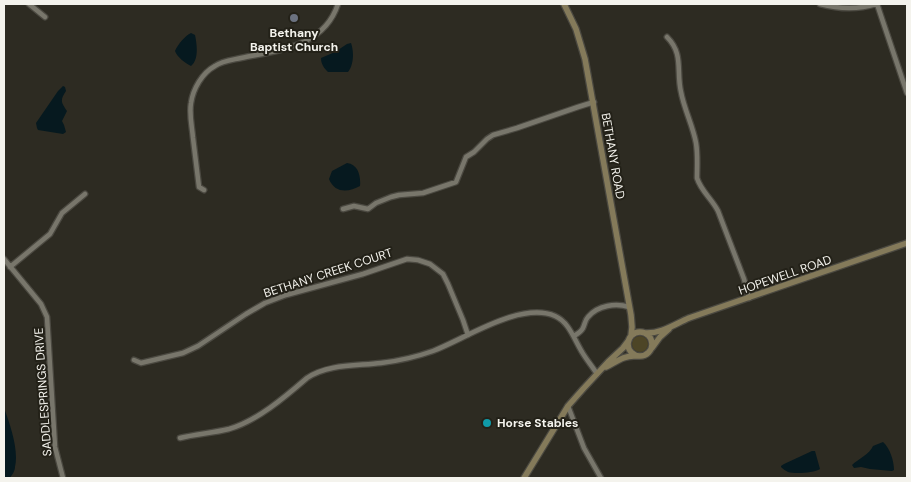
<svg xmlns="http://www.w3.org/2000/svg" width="911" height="482" font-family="'DM Sans',sans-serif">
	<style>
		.green { fill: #4d4526 }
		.water { fill: #06191f }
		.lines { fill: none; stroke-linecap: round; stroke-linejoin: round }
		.street-casing { stroke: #4b4941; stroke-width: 7 }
		.secondary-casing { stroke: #4b4941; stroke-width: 8 }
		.street { stroke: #78766b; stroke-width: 4.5 }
		.secondary { stroke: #847a5a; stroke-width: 5.5 }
		.worship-dot { fill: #6b7280; stroke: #232118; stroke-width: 2 }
		.culture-dot { fill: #0f9aa8; stroke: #232118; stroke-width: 2 }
		.labels { text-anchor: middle; stroke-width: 4; stroke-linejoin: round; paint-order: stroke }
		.poi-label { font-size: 12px; font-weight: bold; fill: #f4f3ed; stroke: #232118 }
		.street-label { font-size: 12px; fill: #f4f3ed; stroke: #232118 }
	</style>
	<rect width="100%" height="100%" fill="#2d2b22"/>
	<!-- green -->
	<path class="green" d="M632 344a8 8 0 1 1 16 0a8 8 0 1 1-16 0Z"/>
	<!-- water -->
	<path class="water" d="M 191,33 L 195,35 C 197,44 199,60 191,66 C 185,63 177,57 175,51 C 178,44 185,36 191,33 Z
		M 351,43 C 354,51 354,65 348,72 L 328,72 C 324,68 321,64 321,58 L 335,52 L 347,44 Z
		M 63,86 L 65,87 L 66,91 C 59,101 62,103 67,111 L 62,121 L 64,125 L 66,132 L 63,134 L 38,130 L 37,128 L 36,123 L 58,91 Z
		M 347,163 C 358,164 361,176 360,186 C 349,192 335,194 329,179 L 332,171 Z
		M 4,408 C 10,424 19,450 15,467 C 15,471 12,475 10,478 L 4,478 Z
		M 883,442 C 890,448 894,461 894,470 L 892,471 L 870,469 L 861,467 L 854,468 L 852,465 C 858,459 870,454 873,446 Z
		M 812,451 L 815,451 L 820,469 C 814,473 795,474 788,472 C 786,471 783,469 781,467 L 781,466 L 784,464 Z"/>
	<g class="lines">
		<!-- street casing -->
		<g class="street-casing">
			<path id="street" d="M 29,4 L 45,17
				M 820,4 C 839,9 857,10 876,4
				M 877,4 L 907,93
				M 667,37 C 684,54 676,71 681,92 C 684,109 693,126 696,143 C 698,155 697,167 697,178 C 701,191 712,199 718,211 L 744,279 L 749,298
				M 204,190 L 199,187 C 197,170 195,154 193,138 C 192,126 189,115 191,103 C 193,89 202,73 215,66 C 222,61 232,60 241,58 C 279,50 324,47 338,4
				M 343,209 L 354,206 L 368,209 L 376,203 L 391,197 L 399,195 L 423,193 L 456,182 L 466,157 L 474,152 L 487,139 L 493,135 L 517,128 L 578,107 L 594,102
				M 4,259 L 41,304 L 47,317 L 55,447 L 63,478
				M 10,267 L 50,234 L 62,213 L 85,194
				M 574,336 C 577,334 581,332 583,328 C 585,324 585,320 588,317 C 598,305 616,303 629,307
				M 134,360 L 141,363 L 183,353 L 198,346 L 246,314 L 265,303 L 286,295 L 363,274 L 407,259 L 418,260 L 430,264 L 443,274 L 448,284 L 463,320 L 468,335
				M 568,406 L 584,448 L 601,478
				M 180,438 C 196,434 213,433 229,429 C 257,421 285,397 307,378 C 328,364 356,366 381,363 C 398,361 416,357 433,351 C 465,339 520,301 555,316 C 569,322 574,339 582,352 C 586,359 592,366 597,374"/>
		</g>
		<!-- secondary casing -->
		<g class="secondary-casing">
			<path id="secondary" d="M 564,4 L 576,29 L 585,59 L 631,315 L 632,327 L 631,336
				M628 344a12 12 0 1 1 24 0a12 12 0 1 1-24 0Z
				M 645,333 C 661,334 675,324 689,318 L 907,243
				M 652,348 L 660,337 L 669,329
				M 606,367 C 616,362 624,355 636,356
				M 524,478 L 568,406 L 583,389 L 608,362 L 623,348 L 629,340"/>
		</g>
		<!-- street -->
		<use href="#street" class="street"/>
		<!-- secondary -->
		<use href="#secondary" class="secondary"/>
	</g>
	<!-- markers -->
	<circle class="worship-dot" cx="294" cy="18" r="5"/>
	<circle class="culture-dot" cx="487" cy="423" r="5"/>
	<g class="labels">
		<!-- poi labels -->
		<g class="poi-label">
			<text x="294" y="37">Bethany<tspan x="294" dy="14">Baptist Church</tspan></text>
			<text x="497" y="427" text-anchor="start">Horse Stables</text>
		</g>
		<!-- street labels -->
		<g class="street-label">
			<text transform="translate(613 156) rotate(80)" y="4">BETHANY ROAD</text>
			<text transform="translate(328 273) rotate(-18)" y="4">BETHANY CREEK COURT</text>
			<text transform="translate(785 275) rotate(-19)" y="4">HOPEWELL ROAD</text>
			<text transform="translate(43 392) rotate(-94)" y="4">SADDLESPRINGS DRIVE</text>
		</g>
	</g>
	<!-- border -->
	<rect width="911" height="482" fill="none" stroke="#f4f3ed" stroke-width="10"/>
</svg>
